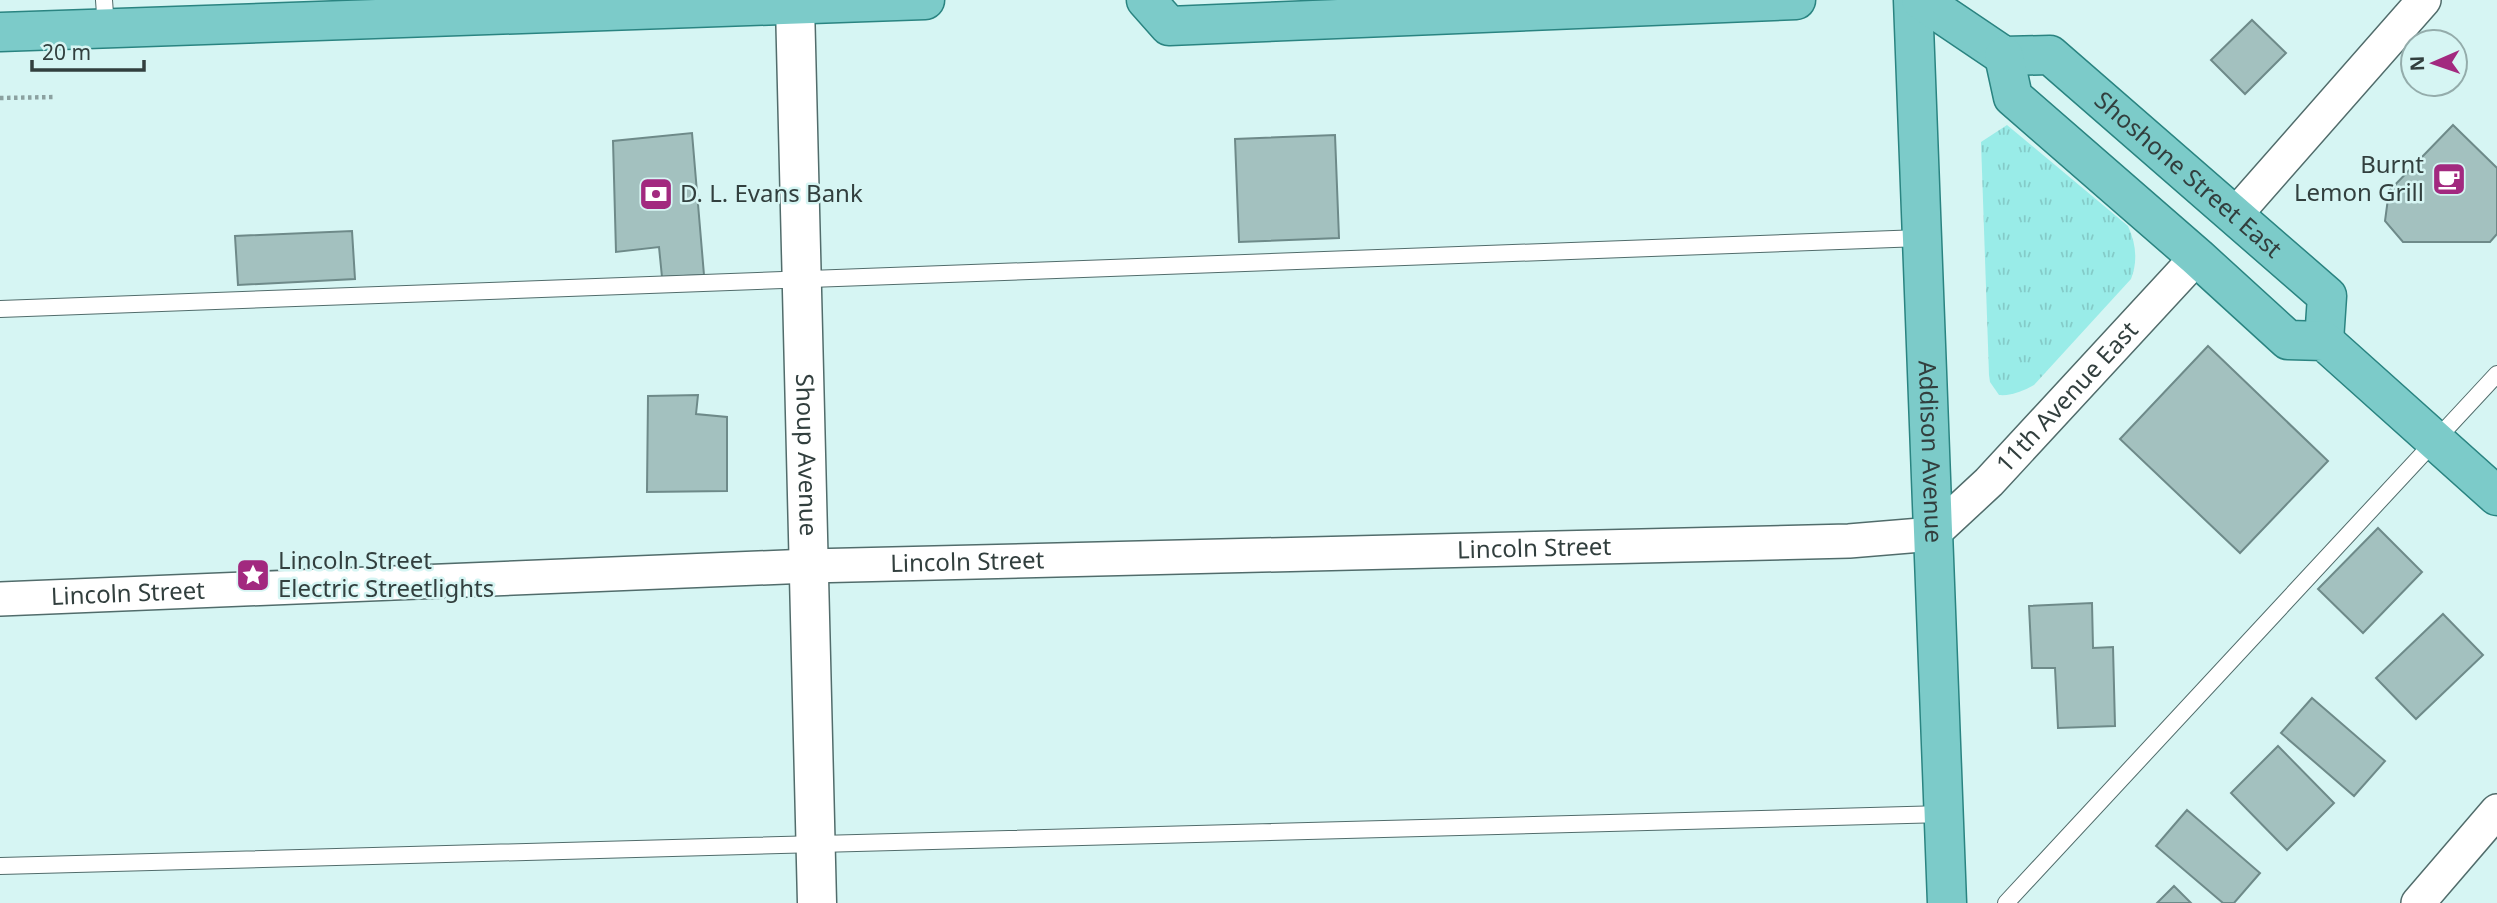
<svg xmlns="http://www.w3.org/2000/svg" width="2497" height="903" font-family="'Noto Sans',sans-serif">
	<style>
		.grass { fill: url(#grass-tufts) }
		.building { fill: #a3c1bf; stroke: #6e8a89; stroke-width: 2 }
		.lines { fill: none; stroke-linecap: round; stroke-linejoin: round }
		.lane-casing { stroke: #516c6b; stroke-width: 18 }
		.street-casing { stroke: #516c6b; stroke-width: 36 }
		.secondary-casing { stroke: #516c6b; stroke-width: 41 }
		.primary-casing { stroke: #2a8481; stroke-width: 41 }
		.path { stroke: #8ba1a0; stroke-width: 4.5; stroke-dasharray: 3.5 3.5; stroke-linecap: butt }
		.lane { stroke: #fff; stroke-width: 16 }
		.street { stroke: #fff; stroke-width: 33 }
		.secondary { stroke: #fff; stroke-width: 38 }
		.primary { stroke: #7ccbc9; stroke-width: 38 }
		.labels { text-anchor: middle; stroke-width: 5; stroke-linejoin: round; paint-order: stroke }
		.poi-label { font-size: 24px; fill: #323f3e; stroke: #d6f5f3; text-anchor: start }
		.street-label { font-size: 24px; fill: #323f3e; stroke: #d6f5f3 }
	</style>
	<defs>
		<pattern id="grass-tufts" width="24" height="20" patternUnits="userSpaceOnUse" patternTransform="scale(1.75)"><rect width="24" height="20" fill="#99ece8"/><path d="M3 7l-1-3M5 7V3M7 7l1-3M15 17l-1-3M17 17v-4M19 17l1-3" fill="none" stroke="#84cbc8"/></pattern>
	</defs>
	<rect width="100%" height="100%" fill="#d6f5f3"/>
	<!-- grass -->
	<path class="grass" d="M 2007,125 L 2128,226 C 2136,244 2138,261 2131,279 L 2034,385 C 2023,391 2012,396 1999,395 L 1990,382 L 1989,375 L 1981,142 Z"/>
	<!-- building -->
	<path class="building" d="M 2252,20 L 2286,53 L 2245,94 L 2211,60 Z
		M 2453,125 L 2497,168 L 2497,234 L 2490,242 L 2403,242 L 2385,221 L 2389,191 Z
		M 692,133 L 704,275 L 662,277 L 659,247 L 616,252 L 613,141 Z
		M 1335,135 L 1339,238 L 1239,242 L 1235,139 Z
		M 352,231 L 355,279 L 238,285 L 235,236 Z
		M 2208,346 L 2328,461 L 2240,553 L 2120,439 Z
		M 698,395 L 696,414 L 727,417 L 727,491 L 647,492 L 648,396 Z
		M 2378,528 L 2422,572 L 2363,633 L 2318,589 Z
		M 2092,603 L 2093,648 L 2113,647 L 2115,726 L 2058,728 L 2055,668 L 2032,668 L 2029,606 Z
		M 2443,614 L 2483,655 L 2416,719 L 2376,678 Z
		M 2312,698 L 2385,761 L 2354,796 L 2281,733 Z
		M 2278,746 L 2334,803 L 2287,850 L 2231,793 Z
		M 2187,810 L 2260,873 L 2234,903 L 2223,903 L 2156,846 Z
		M 2174,886 L 2191,903 L 2157,903 Z"/>
	<g class="lines">
		<!-- lane casing -->
		<g class="lane-casing">
			<path id="lane" d="M 104,0 L 106,28
				M 0,309 L 1921,238
				M 0,866 L 1944,814
				M 2006,903 L 2497,374"/>
		</g>
		<!-- street casing -->
		<g class="street-casing">
			<g id="street">
				<path d="M 2235,215 L 2424,0"/>
				<path id="s1" d="M 0,599 L 809,566 L 1849,541 L 1933,534 L 1989,482 L 2197,257"/>
				<path d="M 2418,903 L 2497,811"/>
			</g>
		</g>
		<!-- secondary casing -->
		<g class="secondary-casing">
			<g id="secondary">
				<path id="s2" d="M 795,5 L 817,903"/>
			</g>
		</g>
		<!-- primary casing -->
		<g class="primary-casing">
			<g id="primary">
				<path d="M 1146,0 L 1169,26 L 1796,0"/>
				<path id="s3" d="M 1913,0 L 1947,903"/>
				<path id="s4" d="M 1921,0 L 2004,56 L 2050,55 L 2327,296 L 2324,341"/>
				<path d="M 0,32 L 925,0"/>
				<path d="M 2004,56 L 2013,97 L 2197,257 L 2288,340 L 2324,341 L 2497,496"/>
			</g>
		</g>
		<!-- path -->
		<path class="path" d="M 0,98 L 56,97"/>
		<!-- lane -->
		<use href="#lane" class="lane"/>
		<!-- street -->
		<use href="#street" class="street"/>
		<!-- secondary -->
		<use href="#secondary" class="secondary"/>
		<!-- primary -->
		<use href="#primary" class="primary"/>
	</g>
	<!-- icons -->
	<defs>
		<g id="cafe-square" transform="scale(1.75)"><rect x="-9" y="-9" width="18" height="18" rx="4" fill="#a2297f" stroke="#d6f5f3"/><path d="M-5.5-4.5H6V0H3Q3 3.5 0 3.5H-2.5Q-5.5 3.5-5.5 0ZM3-3.2v2h1.7v-2ZM-6 4.5H4V6H-6Z" fill="#fff"/></g>
		<g id="bank-square" transform="scale(1.75)"><rect x="-9" y="-9" width="18" height="18" rx="4" fill="#a2297f" stroke="#d6f5f3"/><path d="M-6-4H6V4H-6ZM0-2.3a2.3 2.3 0 1 0 0 4.6a2.3 2.3 0 1 0 0-4.6Z" fill="#fff"/></g>
		<g id="sight-square" transform="scale(1.75)"><rect x="-9" y="-9" width="18" height="18" rx="4" fill="#a2297f" stroke="#d6f5f3"/><path d="M0-6L1.8-2.2L6-1.7L2.9 1.2L3.7 5.4L0 3.3L-3.7 5.4L-2.9 1.2L-6-1.7L-1.8-2.2Z" fill="#fff"/></g>
	</defs>
	<g fill-rule="evenodd">
		<use href="#cafe-square" x="2449" y="179"/>
		<use href="#bank-square" x="656" y="194"/>
		<use href="#sight-square" x="253" y="575"/>
	</g>
	<g class="labels">
		<!-- poi labels -->
		<g class="poi-label">
			<text x="2424" y="173" text-anchor="end">Burnt<tspan x="2424" dy="28">Lemon Grill</tspan></text>
			<text x="680" y="202">D. L. Evans Bank</text>
			<text x="278" y="569">Lincoln Street<tspan x="278" dy="28">Electric Streetlights</tspan></text>
		</g>
		<!-- street labels -->
		<g class="street-label">
			<text dy="8" stroke="none"><textPath href="#s4" startOffset="329">Shoshone Street East</textPath></text>
			<text dy="8" stroke="none"><textPath href="#s1" startOffset="2126">11th Avenue East</textPath></text>
			<text dy="8" stroke="none"><textPath href="#s3" startOffset="452">Addison Avenue</textPath></text>
			<text dy="8" stroke="none"><textPath href="#s2" startOffset="450">Shoup Avenue</textPath></text>
			<text dy="8" stroke="none"><textPath href="#s1" startOffset="1535">Lincoln Street</textPath></text>
			<text dy="8" stroke="none"><textPath href="#s1" startOffset="968">Lincoln Street</textPath></text>
			<text dy="8" stroke="none"><textPath href="#s1" startOffset="128">Lincoln Street</textPath></text>
		</g>
	</g>
	<!-- north arrow -->
	<g transform="translate(2434 63) rotate(268)"><circle r="33" fill="#d6f5f3" stroke="#94acab" stroke-width="2"/>
	<path d="M0-5L12 26L0 18L-12 26Z" fill="#a2297f"/>
	<text y="-10" font-size="19" font-weight="bold" text-anchor="middle" fill="#323f3e">N</text>
	</g>
	<!-- scale -->
	<path d="M32 60v10h112v-10" fill="none" stroke="#323f3e" stroke-width="3.5"/>
	<text x="42" y="60" font-size="21" fill="#323f3e" stroke="#d6f5f3" stroke-width="5" paint-order="stroke">20 m</text>
</svg>
